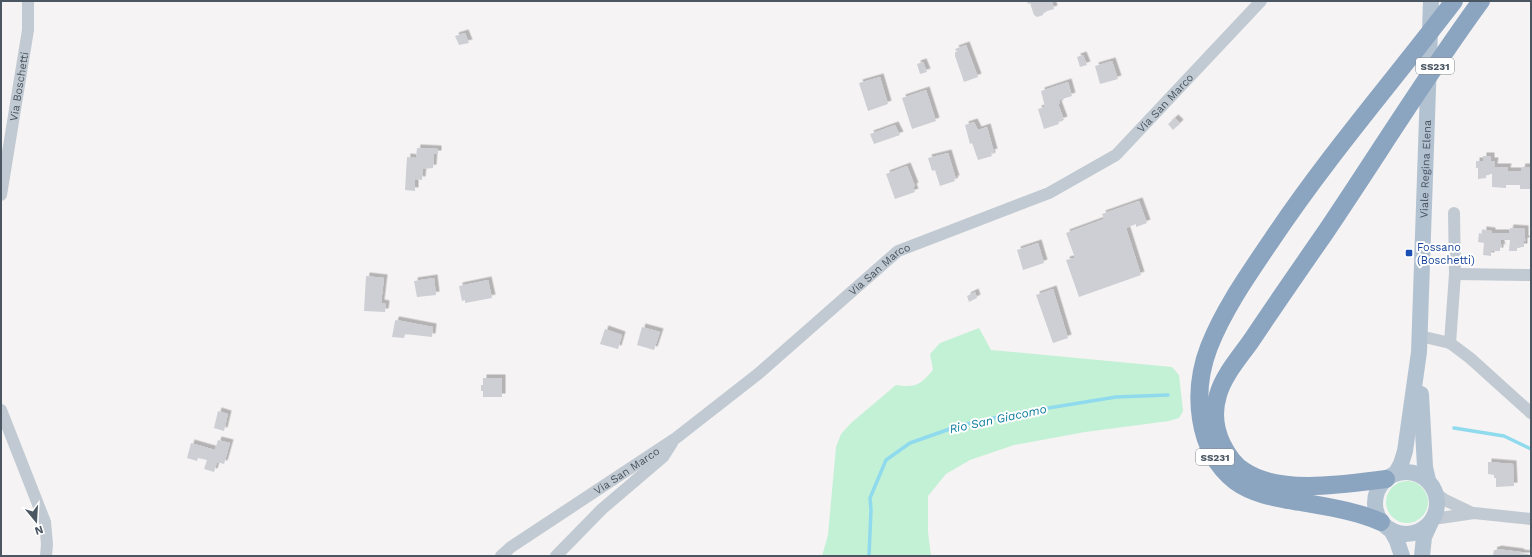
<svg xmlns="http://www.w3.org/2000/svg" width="1532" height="557" font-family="'Work Sans',sans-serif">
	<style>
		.green { fill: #c3f1d5 }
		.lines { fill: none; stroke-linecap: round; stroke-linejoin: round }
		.stream { stroke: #90daee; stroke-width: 3.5 }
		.building { fill: #cdcfd5; filter: url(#shadow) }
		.minor { stroke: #c1cad2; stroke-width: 12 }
		.major { stroke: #b3c2d1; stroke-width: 16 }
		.highway { stroke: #8ba5c1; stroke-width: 18 }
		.transit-dot { fill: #1a4fb4; stroke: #fff; stroke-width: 1.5 }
		.labels { text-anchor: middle; stroke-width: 4; stroke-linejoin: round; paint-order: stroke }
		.shield { fill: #fff; stroke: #808990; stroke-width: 1 }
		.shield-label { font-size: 10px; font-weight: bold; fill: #4a5661 }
		.street-label { font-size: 11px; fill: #4a5661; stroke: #fff }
		.transit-label { font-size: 11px; fill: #164399; stroke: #fff; text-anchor: start }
		.water-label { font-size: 12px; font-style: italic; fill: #0c7c9b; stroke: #fff }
	</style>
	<defs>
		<filter id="shadow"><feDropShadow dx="3.5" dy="-3.5" stdDeviation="0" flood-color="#0004"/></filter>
	</defs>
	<rect width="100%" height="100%" fill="#f5f3f3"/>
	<!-- green -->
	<path class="green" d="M 979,328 L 991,350 L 1172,367 L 1179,375 L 1183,411 L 1179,418 L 1169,421 L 1085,432 L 1014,445 L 970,460 L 946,474 L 928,496 L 928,532 L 931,556 L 822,556 L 828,535 L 836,447 L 841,434 L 851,423 L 896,385 C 916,388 920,385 933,370 L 930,354 L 940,343 Z
		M1386 502a21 21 0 1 1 42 0a21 21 0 1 1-42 0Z"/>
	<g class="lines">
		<!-- stream -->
		<path class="stream" d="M 1454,428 L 1504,436 L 1531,449
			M 869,556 L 871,510 L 870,498 L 886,460 L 910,443 L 958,426 L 1012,414 L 1116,397 L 1168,395"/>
	</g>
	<!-- building -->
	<path class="building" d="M 1027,1 L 1052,1 L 1054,9 L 1044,12 L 1043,15 L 1037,17 L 1034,15 L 1030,3 L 1028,4 Z
		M 465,33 L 469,43 L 459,45 L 455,36 Z
		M 966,45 L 978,77 L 964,82 L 955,56 L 955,52 L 957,52 L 955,49 Z
		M 1083,55 L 1087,65 L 1080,67 L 1077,57 Z
		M 1112,61 L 1118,79 L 1100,84 L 1095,66 Z
		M 923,62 L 927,72 L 920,74 L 917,64 Z
		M 880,77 L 888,104 L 868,111 L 859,83 Z
		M 1068,82 L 1072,96 L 1059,100 L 1060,103 L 1058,104 L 1064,120 L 1058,122 L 1059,124 L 1044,129 L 1038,109 L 1045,107 L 1041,91 Z
		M 926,90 L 936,121 L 912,129 L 902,98 Z
		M 1175,118 L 1180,123 L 1173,130 L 1168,124 Z
		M 974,122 L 978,130 L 987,127 L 994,152 L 991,153 L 992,156 L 978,160 L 972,143 L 970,144 L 965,125 Z
		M 895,125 L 900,135 L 874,144 L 870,134 Z
		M 417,148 L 438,149 L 438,154 L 434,154 L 433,168 L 423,169 L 422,180 L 415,179 L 415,191 L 405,190 L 407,157 L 416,158 Z
		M 948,153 L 956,179 L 954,179 L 955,181 L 940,186 L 935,170 L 932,171 L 928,158 Z
		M 1483,156 L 1491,156 L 1491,161 L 1495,161 L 1494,167 L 1508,167 L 1507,171 L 1521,171 L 1522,167 L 1531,167 L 1531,189 L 1520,189 L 1520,185 L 1506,185 L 1506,188 L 1492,187 L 1492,174 L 1486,174 L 1486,178 L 1478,179 L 1478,168 L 1476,168 L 1476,161 L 1483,161 Z
		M 907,166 L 915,186 L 913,187 L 915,192 L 895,199 L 886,174 Z
		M 1139,201 L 1147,223 L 1136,227 L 1136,224 L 1126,228 L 1141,275 L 1079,297 L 1066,260 L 1075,258 L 1066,233 L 1104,219 L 1102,214 Z
		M 1510,228 L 1525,229 L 1525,239 L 1526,239 L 1526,241 L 1524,241 L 1524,247 L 1517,247 L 1517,251 L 1509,251 L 1510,240 L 1500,240 L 1502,248 L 1500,247 L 1500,251 L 1491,251 L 1491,256 L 1483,255 L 1484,243 L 1478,242 L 1479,233 L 1483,234 L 1483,230 L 1492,231 L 1492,233 L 1509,233 Z
		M 1038,243 L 1044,263 L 1023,270 L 1017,250 Z
		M 366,276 L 384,278 L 381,303 L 386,304 L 385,312 L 364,311 Z
		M 434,278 L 436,295 L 417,297 L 414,281 Z
		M 488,280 L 492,298 L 465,303 L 465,300 L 462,301 L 459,286 Z
		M 1053,289 L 1068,338 L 1053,343 L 1036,295 Z
		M 975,292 L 977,298 L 969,302 L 967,296 Z
		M 396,320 L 433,327 L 432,337 L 405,334 L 404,338 L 392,337 L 395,321 Z
		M 642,327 L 660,332 L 654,350 L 637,345 Z
		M 605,329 L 622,335 L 618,349 L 600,344 Z
		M 483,378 L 502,378 L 502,397 L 483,397 L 483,391 L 481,391 L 481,385 L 483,385 Z
		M 218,411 L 228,414 L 224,431 L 214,428 Z
		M 218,440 L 230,443 L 224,464 L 217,462 L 214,472 L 204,469 L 207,460 L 198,458 L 197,461 L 187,458 L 191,443 L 215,450 Z
		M 1488,462 L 1513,464 L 1514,486 L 1496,487 L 1496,478 L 1494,478 L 1494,475 L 1488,474 Z
		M 1497,549 L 1521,552 L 1520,553 L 1529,554 L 1528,556 L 1493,556 L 1494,550 L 1497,550 Z"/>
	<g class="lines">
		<!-- minor -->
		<g class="minor">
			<path id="s1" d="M 1,195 L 28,30 L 28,1"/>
			<path d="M 1455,274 L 1531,275"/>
			<path d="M 1420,336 L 1450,343 L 1470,358 L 1531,413"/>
			<path d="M 1450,343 L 1455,274 L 1454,213"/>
			<path d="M 1,410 L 45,522 L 47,544 L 46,556"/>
			<path d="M 1437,494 L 1445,500 L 1472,513"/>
			<path d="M 1433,519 L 1474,513 L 1531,519"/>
			<path id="s2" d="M 501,556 L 511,547 L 676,438 L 758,374 L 898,251 L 1049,193 L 1116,155 L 1261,1"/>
			<path d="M 556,556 L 602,509 L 663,457 L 672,443"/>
		</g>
		<!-- major -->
		<g class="major">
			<path d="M 1421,394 L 1425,467 L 1428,480"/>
			<circle cx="1406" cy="503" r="31"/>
			<path id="s3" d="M 1396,473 L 1401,464 L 1405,451 L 1419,352 L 1431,1"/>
			<path d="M 1391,530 L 1397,541 L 1402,556"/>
			<path d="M 1422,556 L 1424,537 L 1430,524"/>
		</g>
		<!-- highway -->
		<path class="highway" d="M 1386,479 C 1346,484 1279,495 1244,471 C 1234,465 1227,454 1222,444 C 1215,429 1213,411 1218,395 C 1223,376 1239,358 1251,341 C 1275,305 1300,269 1325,233 C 1377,156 1426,76 1481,1
			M 1381,522 C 1356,511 1328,507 1300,502 C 1278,498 1254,495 1235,481 C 1196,450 1192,391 1209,347 C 1224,309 1248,275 1271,241 C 1327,157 1393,81 1454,1"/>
	</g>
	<!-- markers -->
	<rect class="transit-dot" x="1405" y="249" width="8" height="8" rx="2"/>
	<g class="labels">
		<!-- shield labels -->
		<g class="shield">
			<rect x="1416" y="58" width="38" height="16" rx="3"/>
			<rect x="1196" y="449" width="38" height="16" rx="3"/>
		</g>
		<g class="shield-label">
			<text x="1435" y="70">SS231</text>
			<text x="1215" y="461">SS231</text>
		</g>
		<!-- street labels -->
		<g class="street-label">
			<text dy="4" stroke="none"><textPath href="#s1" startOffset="110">Via Boschetti</textPath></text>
			<text dy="4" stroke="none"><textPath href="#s2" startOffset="812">Via San Marco</textPath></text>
			<text dy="4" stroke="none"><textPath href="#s3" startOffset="307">Viale Regina Elena</textPath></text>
			<text dy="4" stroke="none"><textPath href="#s2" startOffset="476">Via San Marco</textPath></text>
			<text dy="4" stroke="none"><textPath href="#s2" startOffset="152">Via San Marco</textPath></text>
		</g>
		<!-- transit labels -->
		<g class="transit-label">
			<text x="1417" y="251">Fossano<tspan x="1417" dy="13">(Boschetti)</tspan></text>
		</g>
		<!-- water labels -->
		<g class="water-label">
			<text transform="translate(998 419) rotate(-12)" y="4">Rio San Giacomo</text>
		</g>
	</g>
	<!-- border -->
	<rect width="1532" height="557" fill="none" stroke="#4a5661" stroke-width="4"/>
	<!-- north arrow -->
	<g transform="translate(36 521) rotate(162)" stroke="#ffffff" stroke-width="3" paint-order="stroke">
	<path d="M0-3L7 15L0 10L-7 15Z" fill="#4a5661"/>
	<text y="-6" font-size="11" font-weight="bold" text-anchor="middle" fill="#4a5661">N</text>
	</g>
</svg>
